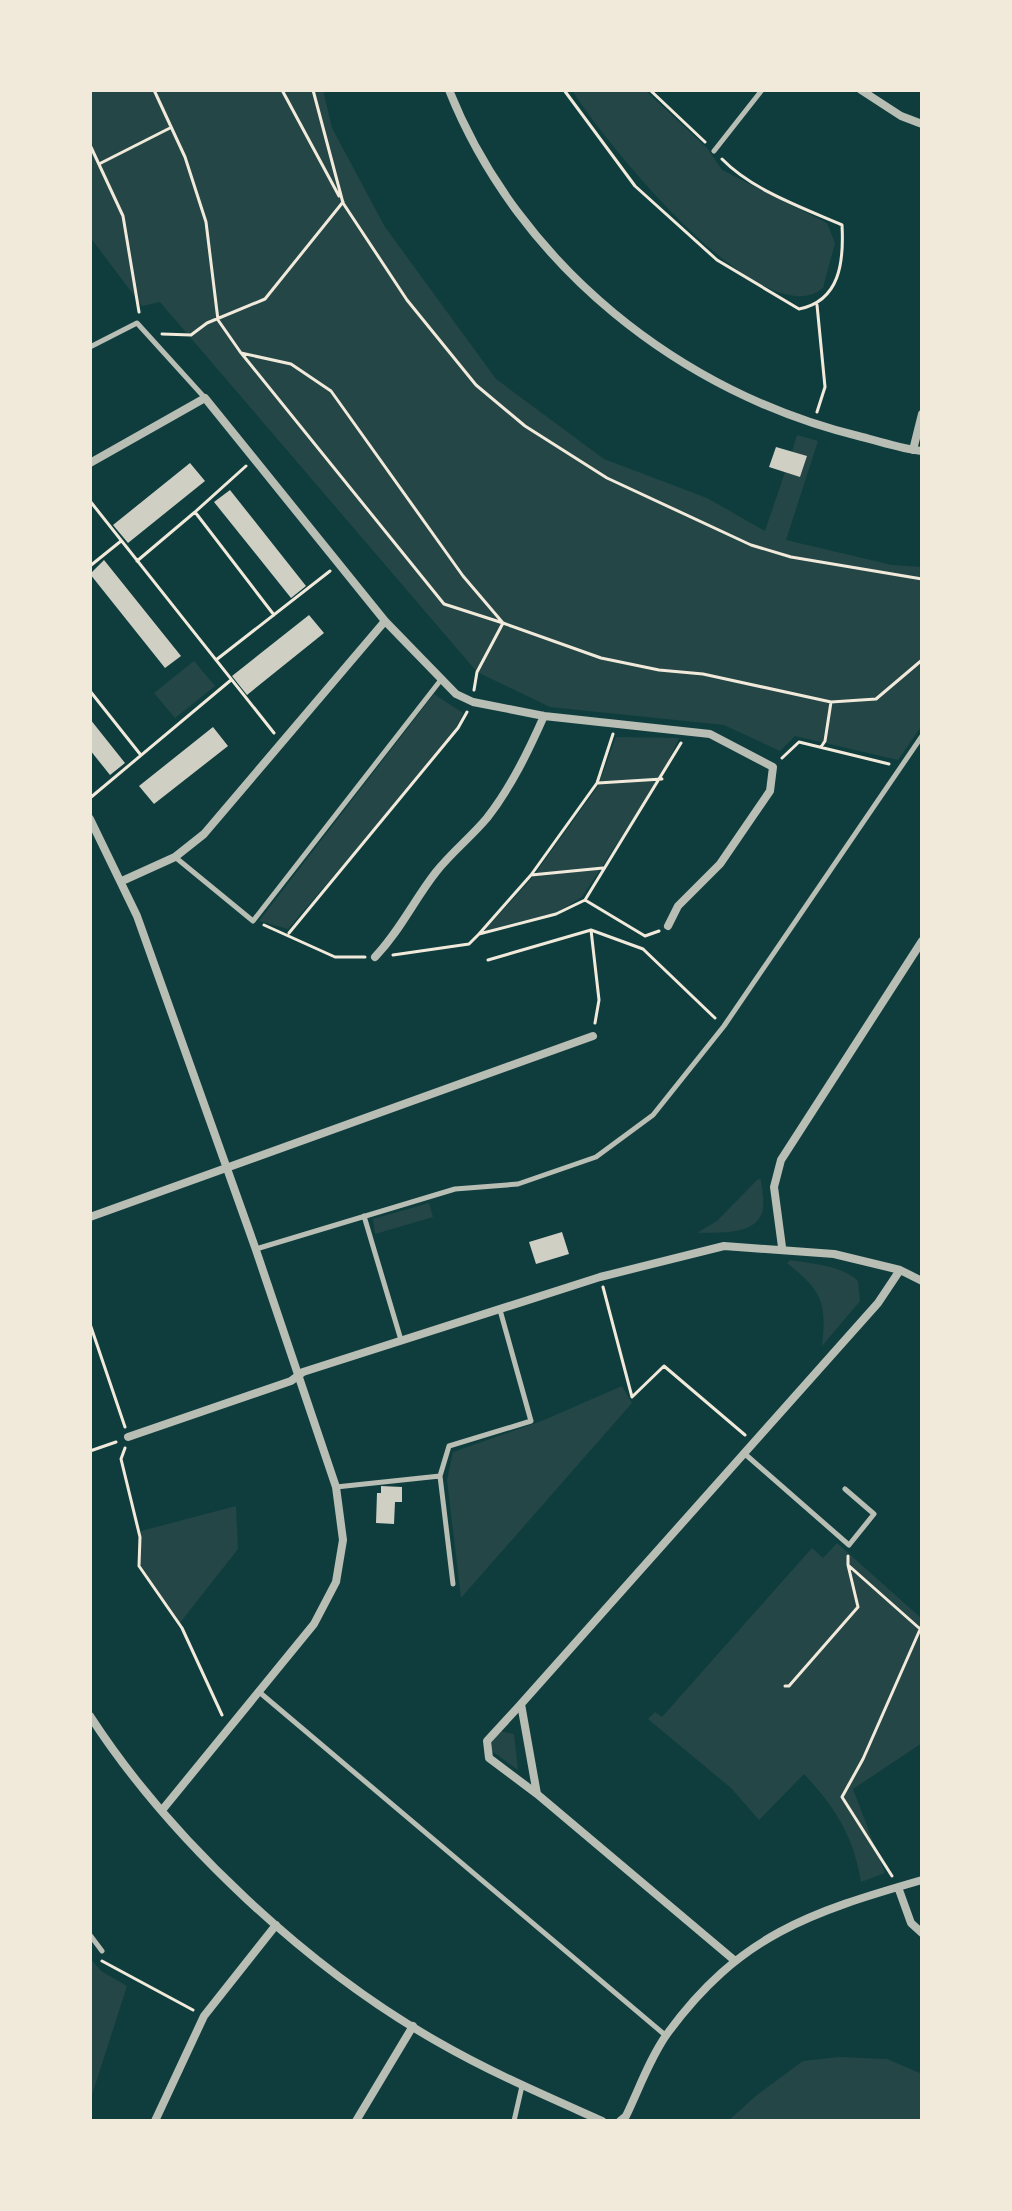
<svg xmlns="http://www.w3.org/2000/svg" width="1012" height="2211" font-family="'DejaVu Sans',sans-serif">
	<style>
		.green { fill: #244646 }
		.building { fill: #cfcfc3 }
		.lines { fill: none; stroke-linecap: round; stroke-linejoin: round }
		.path { stroke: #f1e9da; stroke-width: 3 }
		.service { stroke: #b8beb3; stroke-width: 5 }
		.minor { stroke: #b8beb3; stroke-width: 8 }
	</style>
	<rect width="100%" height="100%" fill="#0f3d3e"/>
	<!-- green -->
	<path class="green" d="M 90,90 L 323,90 L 332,128 L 385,227 L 496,379 L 604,459 L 707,498 L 765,531 L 785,472 L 800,477 L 807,457 L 792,452 L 797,435 L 818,441 L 786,540 L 892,565 L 922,567 L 922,725 L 898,760 L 795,736 L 780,751 L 724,725 L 550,707 L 477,672 L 160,302 L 142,306 L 90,237 Z
		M 572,90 L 645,90 L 707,148 L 722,170 L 827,223 L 835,243 L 823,288 C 762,339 600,136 572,90 Z
		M 194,661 L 215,686 L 175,718 L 154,693 Z
		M 434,694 L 463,713 L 451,739 L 288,929 L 259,921 Z
		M 616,737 L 679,738 L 662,775 L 582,897 L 557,912 L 484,931 L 532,878 L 598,786 Z
		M 758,1179 L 761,1180 C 762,1189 765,1204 762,1213 C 754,1236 716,1232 697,1233 L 717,1221 Z
		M 429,1203 L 433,1217 L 375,1234 L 373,1219 Z
		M 790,1260 C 813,1264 841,1265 858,1281 L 860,1301 L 822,1346 C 827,1302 822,1291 787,1263 Z
		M 622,1386 L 632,1403 L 461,1598 L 447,1480 L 453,1452 L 544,1420 Z
		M 236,1506 L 238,1549 L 179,1624 L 141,1565 L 141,1531 Z
		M 837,1543 L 922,1619 L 922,1743 L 853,1789 L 885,1873 L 861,1882 C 854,1837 835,1807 804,1774 L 759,1820 L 731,1788 L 648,1719 L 655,1712 L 662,1717 L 812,1548 L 823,1558 Z
		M 500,1731 L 514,1734 L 518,1770 L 492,1751 L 491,1738 Z
		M 90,1958 L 101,1971 L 127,1986 L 90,2101 Z
		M 839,2057 L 887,2059 L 922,2074 L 922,2121 L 728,2121 L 757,2095 L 803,2061 Z"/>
	<!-- building -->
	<path class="building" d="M 776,447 L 807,456 L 800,477 L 769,467 Z
		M 190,463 L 205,481 L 128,543 L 113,525 Z
		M 230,490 L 306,586 L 291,598 L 214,502 Z
		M 104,560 L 181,656 L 165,668 L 90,574 Z
		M 309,615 L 324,633 L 247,695 L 232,676 Z
		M 90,719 L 125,763 L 110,775 L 90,750 Z
		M 213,727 L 228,746 L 154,804 L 139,786 Z
		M 562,1232 L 569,1254 L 536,1264 L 529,1242 Z
		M 381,1486 L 402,1487 L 402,1502 L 395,1502 L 394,1524 L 376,1523 L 377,1493 L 381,1493 Z"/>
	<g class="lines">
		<!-- path -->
		<path class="path" d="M 154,90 L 185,157 L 206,222 L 218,320 L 241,353 L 291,364 L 331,391 L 463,576 L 503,623 L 601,658 L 659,670 L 703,674 L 831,702 L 876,699 L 922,660
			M 282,90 L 339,196
			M 313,90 L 343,203 L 407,300 L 476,385 L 525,426 L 607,478 L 751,545 L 791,557 L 922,579
			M 564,90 L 635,186 L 717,260 L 799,309 C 840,301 844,262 842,225 C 803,208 752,190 722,159
			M 650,90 L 705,142
			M 90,145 L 123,216 L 139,312
			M 99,164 L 170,128
			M 817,305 L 825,387 L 817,412
			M 162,334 L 191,335 L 207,323 L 265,299 L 343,202
			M 242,354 L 444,604 L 503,623 L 477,672 L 474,690
			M 90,501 L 274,733
			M 195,512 L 246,466
			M 137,561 L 195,512 L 274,615
			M 90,566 L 121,541
			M 216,660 L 330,571
			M 90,691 L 140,754
			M 821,747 L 825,741 L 831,702
			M 782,758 L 799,742 L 889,764
			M 598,783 L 662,779
			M 90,798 L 231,680
			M 531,875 L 603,868
			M 585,900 L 681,743
			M 264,925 L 335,957 L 365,957
			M 591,930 L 643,949 L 715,1018
			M 289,933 L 458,728 L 467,712
			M 479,934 L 531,875 L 597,783 L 613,734
			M 393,955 L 469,944 L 479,934 L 556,914 L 585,900 L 645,936 L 659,931
			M 488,960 L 591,930 L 599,1000 L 595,1023
			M 603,1287 L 632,1397 L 664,1366 L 745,1435
			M 90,1324 L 125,1427
			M 125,1448 L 121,1459 L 140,1537 L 139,1566 L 182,1628 L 222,1715
			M 90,1451 L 116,1442
			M 848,1556 L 848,1565 L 919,1628
			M 785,1686 L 789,1686 L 858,1607 L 848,1565
			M 892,1876 L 842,1797 L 863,1759 L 922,1625
			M 102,1961 L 193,2010"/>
		<!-- service -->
		<path class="service" d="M 714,151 L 762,90
			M 90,347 L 137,323 L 205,398
			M 175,857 L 253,921 L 440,681
			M 364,1216 L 401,1340
			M 256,1249 L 455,1189 L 518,1184 L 596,1157 L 653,1115 L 724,1026 L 922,736
			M 745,1454 L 849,1545 L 874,1514 L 845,1489
			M 336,1487 L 440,1476
			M 453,1584 L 440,1476 L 449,1446 L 531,1421 L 500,1310
			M 258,1691 L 665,2035
			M 90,1935 L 102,1951
			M 514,2121 L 522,2086"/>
		<!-- minor -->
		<path class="minor" d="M 449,90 C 519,265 681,394 862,437 C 882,442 902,449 922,451
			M 861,90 L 901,116 L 922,124
			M 913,450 L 922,414
			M 90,463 L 205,398 L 385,621 L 456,694 L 473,702 L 544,716 L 710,734 L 773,767 L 770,791 L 720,864 L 678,906 L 668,926
			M 90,819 L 137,916 L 256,1250 L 336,1487 L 343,1540 L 336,1582 L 314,1624 L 163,1809
			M 122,881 L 175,857 L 204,834 L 385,621
			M 375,957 C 400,931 414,900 436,872 C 451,853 471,837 487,818 C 511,787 528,752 544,716
			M 90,1217 L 593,1036
			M 782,1247 L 774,1187 L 781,1160 L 922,941
			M 128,1437 L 291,1381 L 303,1372 L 600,1277 L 724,1246 L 834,1254 L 900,1270 L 922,1281
			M 521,1704 L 487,1741 L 489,1758 L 537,1794
			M 90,1716 C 171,1841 309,1969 438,2042 C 490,2072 546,2096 602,2121
			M 898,1887 L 911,1923 L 922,1933
			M 734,1960 L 537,1794 L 521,1704 L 878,1303 L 900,1270
			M 155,2121 L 204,2016 L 276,1925
			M 356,2121 L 413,2026
			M 620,2121 L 626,2116 C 639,2089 650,2058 667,2034 C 739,1935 811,1912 922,1880"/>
	</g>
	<!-- border -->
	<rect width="1012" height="2211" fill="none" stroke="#f1e9da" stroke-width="184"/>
</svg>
